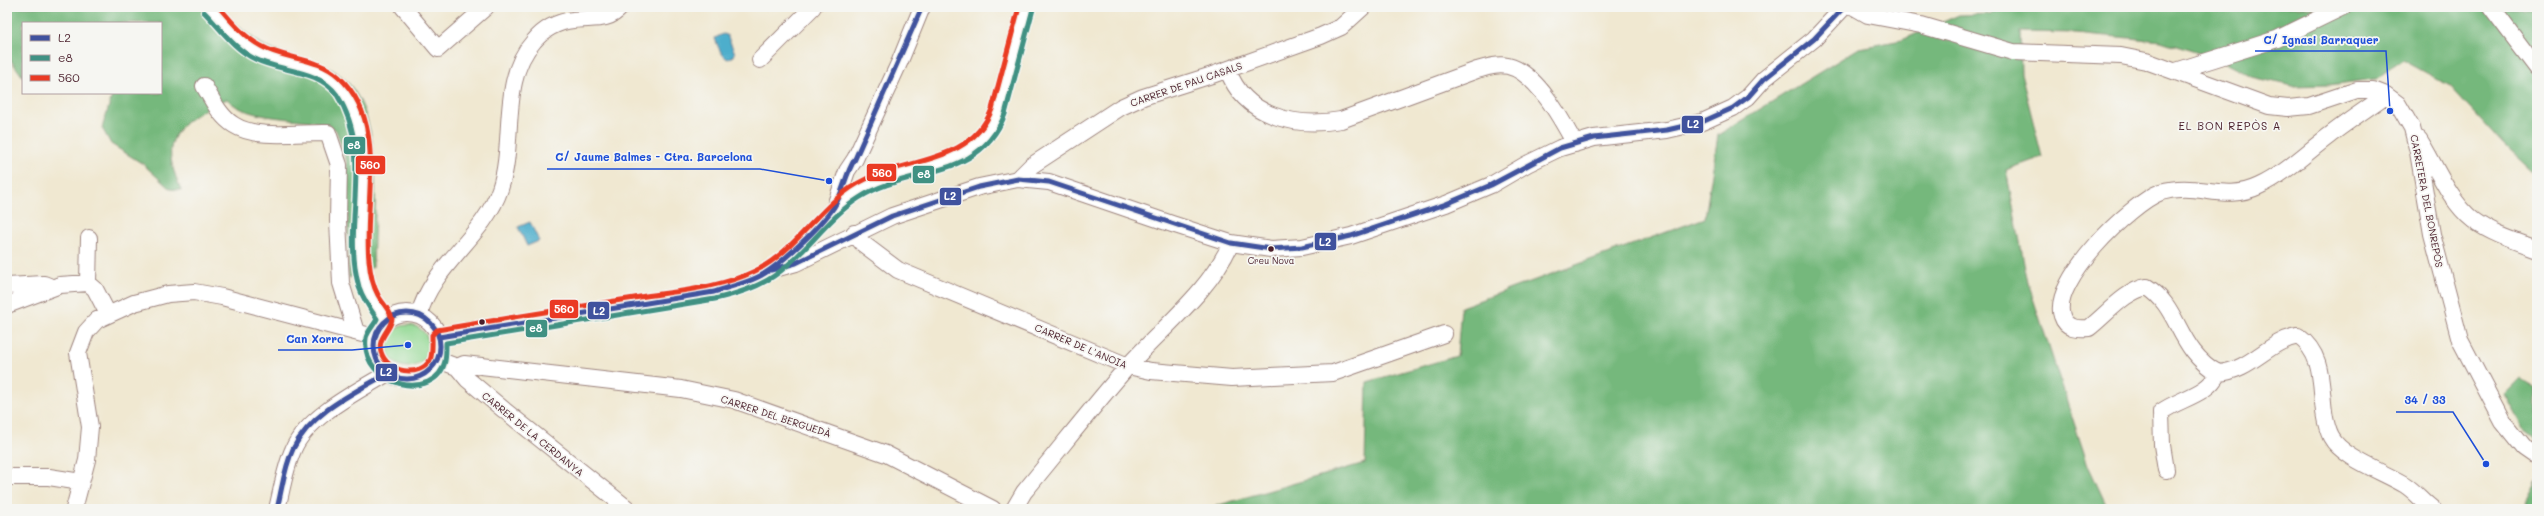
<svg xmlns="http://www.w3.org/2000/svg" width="2544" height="516" font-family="Mali,sans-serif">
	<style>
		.green { fill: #91d892; stroke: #6e7c5e }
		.forest { fill: #74b87c; stroke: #5f6c54 }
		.water { fill: #4eaecc; stroke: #4c667c }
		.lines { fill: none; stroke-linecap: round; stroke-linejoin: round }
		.minor-casing { stroke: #9d847e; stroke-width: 18 }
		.minor { stroke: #fff; stroke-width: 16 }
		.bus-1-casing { stroke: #f6f6f2; stroke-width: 8 }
		.bus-2-casing { stroke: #f6f6f2; stroke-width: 8 }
		.bus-3-casing { stroke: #f6f6f2; stroke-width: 8 }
		.bus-1 { stroke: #40529e; stroke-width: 5 }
		.bus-2 { stroke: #409183; stroke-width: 5 }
		.bus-3 { stroke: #ea3a24; stroke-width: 5 }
		.bus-dot { fill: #4a1f2b; stroke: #f6f6f2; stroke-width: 1.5 }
		.labels { text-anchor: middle; stroke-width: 3.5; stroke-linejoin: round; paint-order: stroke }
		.bus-label { font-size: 9px; fill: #4a1f2b; stroke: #f6f6f2 }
		.street-label { font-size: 10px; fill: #4a1f2b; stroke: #f6f6f2 }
		.neighbourhood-label { font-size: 11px; letter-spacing: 1px; fill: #4a1f2b; stroke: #f6f6f2 }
		.leader { fill: none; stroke: #1d4ed8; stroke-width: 1.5 }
		.callout-dot { fill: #1d4ed8; stroke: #f6f6f2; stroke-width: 1.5 }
		.callout-label { font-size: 11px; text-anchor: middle; font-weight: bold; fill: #1d4ed8; stroke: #f6f6f2; stroke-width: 3.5; stroke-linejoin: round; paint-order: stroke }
		.line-badge { stroke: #f6f6f2; stroke-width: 1.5 }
		.badge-label { font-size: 11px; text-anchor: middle; font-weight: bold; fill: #fff }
	</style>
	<rect width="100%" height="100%" fill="#f6f6f2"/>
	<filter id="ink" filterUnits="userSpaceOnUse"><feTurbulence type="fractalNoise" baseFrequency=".025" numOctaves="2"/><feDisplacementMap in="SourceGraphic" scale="8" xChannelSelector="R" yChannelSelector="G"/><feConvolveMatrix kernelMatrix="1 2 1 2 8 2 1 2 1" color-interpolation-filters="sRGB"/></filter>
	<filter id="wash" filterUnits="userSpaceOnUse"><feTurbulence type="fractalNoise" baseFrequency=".012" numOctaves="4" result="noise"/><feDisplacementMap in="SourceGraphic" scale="16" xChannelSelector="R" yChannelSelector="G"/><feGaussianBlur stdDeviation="0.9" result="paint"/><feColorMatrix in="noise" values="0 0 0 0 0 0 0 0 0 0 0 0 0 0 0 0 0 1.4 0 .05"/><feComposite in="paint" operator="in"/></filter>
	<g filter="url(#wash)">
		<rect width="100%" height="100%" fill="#f0e8d1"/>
		<!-- green -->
		<path class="green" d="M387 346a21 21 0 1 1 42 0a21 21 0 1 1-42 0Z"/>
		<!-- forest -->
		<path class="forest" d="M 7,7 L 218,7 C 237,26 261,48 287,55 C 300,59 313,61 325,66 C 390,94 374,209 373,267 L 349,278 L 347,162 L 336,130 L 328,125 C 300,116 248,122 227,99 C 200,111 163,128 172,164 C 174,173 178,182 181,190 L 170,189 L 143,164 L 111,144 L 102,128 L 113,93 L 161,93 L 161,23 L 23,23 L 23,77 L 7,55 Z
			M 2007,7 L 2537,7 L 2537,176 L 2504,145 L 2450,86 L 2403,60 L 2375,79 L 2329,85 L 2292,86 L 2252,77 L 2217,59 L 2161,41 L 2075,33 L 2020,32 L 2021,74 L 2042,157 L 2006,170 L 2028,283 L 2088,465 L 2108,509 L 1205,509 L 1365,463 L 1367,382 L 1457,356 L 1461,307 L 1705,218 L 1718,135 L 1859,48 L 1902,40 L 1959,15 L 1989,14 Z
			M 2520,378 L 2537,388 L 2537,437 L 2523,429 L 2504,394 Z
			M 2537,480 L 2537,509 L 2522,509 Z"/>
		<!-- water -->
		<path class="water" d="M 723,34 L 727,35 L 735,53 L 734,56 L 728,59 C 722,57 717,45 715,38 Z
			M 530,222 L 539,241 L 527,246 L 518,227 Z"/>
	</g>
	<g filter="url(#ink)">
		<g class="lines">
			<!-- minor casing -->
			<g class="minor-casing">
				<path id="minor" d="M 209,7 C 222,20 242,45 258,53 C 285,67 323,63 342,90 C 383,149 350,220 366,285 C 370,297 378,308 385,319
					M 403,7 L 438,49 L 486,7
					M 1854,7 L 1868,15 L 1921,25 L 2013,52 L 2121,56 L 2146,61 L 2269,106 L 2288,108 L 2309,106 L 2357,90 L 2373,90 L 2386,95 L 2398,104 L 2412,128 L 2418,152 L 2432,234 L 2460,340 L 2503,422 L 2524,448 L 2537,457
					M 2491,7 L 2537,68
					M 760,60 L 813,7
					M 1228,70 C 1244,117 1296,128 1341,120 L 1477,70 C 1488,67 1497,64 1508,66 C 1536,72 1562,120 1575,144
					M 2176,71 L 2277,39 L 2343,7
					M 204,86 C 212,99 220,117 234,125 C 257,140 301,132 328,133 L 339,165 L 338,221 L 341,283 L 356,332
					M 2386,95 C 2368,108 2348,121 2330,135 C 2307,152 2285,174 2259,186 C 2224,203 2197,181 2161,192 C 2131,203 2050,282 2062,316 C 2066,329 2078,329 2089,328 C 2106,315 2126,290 2147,287 C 2180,307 2177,350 2218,373 C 2251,371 2268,341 2298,336 C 2332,360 2315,404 2331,437 C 2342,458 2386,473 2405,485 C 2416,492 2423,502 2433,509
					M 2419,139 C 2435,164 2449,201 2473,220 C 2492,234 2515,241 2537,249
					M 1018,179 L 1031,166 L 1121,107 L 1143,97 L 1212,75 L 1321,36 L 1341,27 L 1363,7
					M 835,206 L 847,171 L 855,159 L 900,61 L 922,7
					M 854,233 L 862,243 L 898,270 L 1128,366 L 1151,371 L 1232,378 L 1333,373 L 1444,334
					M 771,270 L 796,263 L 892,216 L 979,187 L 1018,179 L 1049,182 L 1172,224 L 1231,243 L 1271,249 L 1302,247 L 1351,236 L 1446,204 L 1491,185 L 1527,164 L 1560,148 L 1594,138 L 1667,130 L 1702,122 L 1733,108 L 1748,97 L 1764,79 L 1814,39 L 1844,7
					M 88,283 L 89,238
					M 7,286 L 44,284 L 49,286
					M 7,305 L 60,285 L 88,283 L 95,289 L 108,314
					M374 346a33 33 0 1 1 66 0a33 33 0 1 1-66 0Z
					M 419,315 C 432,265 484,237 500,189 C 516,142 499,79 534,41 C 544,29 557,22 573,20 C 590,17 608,23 621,7
					M 439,337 L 714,292 C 733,287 754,282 771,270 C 807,245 828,201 871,184 C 917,165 959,172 991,126 C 999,115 1002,97 1005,83 C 1012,58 1019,32 1026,7
					M 438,360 L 457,367 L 467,379 L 504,410 L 628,509
					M 457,367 L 464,364 L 681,389 L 734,400 L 886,454 L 993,509
					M 2166,470 L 2162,445 L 2161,412 C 2180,398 2208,395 2218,373
					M 7,477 L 49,477 L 81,482
					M 74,509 L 87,460 L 90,427 L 78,353 L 86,332 L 97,320 L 134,303 L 168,294 L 194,292 L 222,297 L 374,337
					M 277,509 C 282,489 285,468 293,450 C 306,417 358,391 388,373
					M 1014,509 L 1024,492 C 1059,450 1093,406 1129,365 C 1163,327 1210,291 1231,243"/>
			</g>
			<!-- minor -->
			<use href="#minor" class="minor"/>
			<!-- bus-1 casing -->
			<g class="bus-1-casing">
				<path id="bus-1" d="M 771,270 L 796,263 L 892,216 L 979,187 L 1018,179 L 1049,182 L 1231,243 L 1271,249 L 1302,247 L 1351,236 L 1446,204 L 1491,185 L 1560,148 L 1594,138 L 1667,130 L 1702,122 L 1733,108 L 1748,97 L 1764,79 L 1814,39 L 1844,7
					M374 346a33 33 0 1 1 66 0a33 33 0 1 1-66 0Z
					M 439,337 L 714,292 C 728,287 744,284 758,277 C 779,267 821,226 834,207 C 843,194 845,174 855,159 L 922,7
					M 277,509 C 282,489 284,468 293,449 C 311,412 354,393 388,373"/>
			</g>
			<!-- bus-2 casing -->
			<g class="bus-2-casing">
				<path id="bus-2" d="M 204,12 C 220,28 234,49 255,59 C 280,72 319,69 337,95 C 375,153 341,224 359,287 C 363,299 370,309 377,319 C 374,325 367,332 366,338 C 360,387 436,403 445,361 C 446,356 446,349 446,343 L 715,299 C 736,294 757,288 774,276 C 806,254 826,219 859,198 C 908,166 979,182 1005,114 L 1033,9"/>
			</g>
			<!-- bus-3 casing -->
			<g class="bus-3-casing">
				<path id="bus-3" d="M 219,7 C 231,21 244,37 261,46 C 285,60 318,57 339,77 C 389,123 363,202 369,260 C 370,272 372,284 378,295 C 382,303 390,310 392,319 C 390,331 377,338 381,352 C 387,373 420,378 430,360 C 433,354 432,342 432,335 L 437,330 C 505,318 572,308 640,297 C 678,291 720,288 755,271 C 799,250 821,200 866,179 C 910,158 971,163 992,109 L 1019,7"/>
			</g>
			<!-- bus-1 -->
			<use href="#bus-1" class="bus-1"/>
			<!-- bus-2 -->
			<use href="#bus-2" class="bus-2"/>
			<!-- bus-3 -->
			<use href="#bus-3" class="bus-3"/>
		</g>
	</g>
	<!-- markers -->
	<g class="bus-dot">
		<circle cx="1271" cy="249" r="3.5"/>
		<circle cx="482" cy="322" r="3.5"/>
	</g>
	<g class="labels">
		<!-- bus labels -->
		<g class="bus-label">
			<text x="1271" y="264">Creu Nova</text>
		</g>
		<!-- street labels -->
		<g class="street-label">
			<text transform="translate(1186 84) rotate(-19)" y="4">CARRER DE PAU CASALS</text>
			<text transform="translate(2427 201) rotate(79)" y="4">CARRETERA DEL BONREPÒS</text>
			<text transform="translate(1081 346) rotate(23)" y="4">CARRER DE L'ANOIA</text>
			<text transform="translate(776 416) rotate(18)" y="4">CARRER DEL BERGUEDÀ</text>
			<text transform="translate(533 434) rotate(39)" y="4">CARRER DE LA CERDANYA</text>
		</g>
		<!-- neighbourhood labels -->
		<g class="neighbourhood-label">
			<text x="2230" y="130">EL BON REPÒS A</text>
		</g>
	</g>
	<!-- callouts -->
	<path class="leader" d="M2390 111L2386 51H2255M829 181L760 169H547M408 345L352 350H278M2486 464L2453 412H2396"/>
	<g class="callout-dot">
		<circle cx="2390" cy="111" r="4"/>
		<circle cx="829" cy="181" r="4"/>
		<circle cx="408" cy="345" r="4"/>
		<circle cx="2486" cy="464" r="4"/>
	</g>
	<g class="callout-label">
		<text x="2321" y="44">C/ Ignasi Barraquer</text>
		<text x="654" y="161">C/ Jaume Balmes - Ctra. Barcelona</text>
		<text x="315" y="343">Can Xorra</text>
		<text x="2425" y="404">34 / 33</text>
	</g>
	<g class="line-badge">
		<rect x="1681" y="115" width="23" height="19" rx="4" fill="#40529e"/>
		<rect x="343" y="136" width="23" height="19" rx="4" fill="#409183"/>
		<rect x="355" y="155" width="31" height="20" rx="4" fill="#ea3a24"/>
		<rect x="866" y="163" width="31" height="19" rx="4" fill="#ea3a24"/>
		<rect x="912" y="165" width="23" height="19" rx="4" fill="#409183"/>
		<rect x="939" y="187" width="23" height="19" rx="4" fill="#40529e"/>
		<rect x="1314" y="232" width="23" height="19" rx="4" fill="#40529e"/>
		<rect x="549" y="299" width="30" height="20" rx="4" fill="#ea3a24"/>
		<rect x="587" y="301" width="23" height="19" rx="4" fill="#40529e"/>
		<rect x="525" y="319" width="23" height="19" rx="4" fill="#409183"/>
		<rect x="375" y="363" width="23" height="19" rx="4" fill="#40529e"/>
	</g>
	<g class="badge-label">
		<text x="1693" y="128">L2</text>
		<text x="354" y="149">e8</text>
		<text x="370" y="169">560</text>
		<text x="882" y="177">560</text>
		<text x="924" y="178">e8</text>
		<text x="950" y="200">L2</text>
		<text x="1325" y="246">L2</text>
		<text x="564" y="313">560</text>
		<text x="599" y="315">L2</text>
		<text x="536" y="332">e8</text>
		<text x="386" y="376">L2</text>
	</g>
	<!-- margin -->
	<rect width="2544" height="516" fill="none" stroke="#f6f6f2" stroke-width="24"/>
	<!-- legend -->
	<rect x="22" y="22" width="140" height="72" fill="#f6f6f2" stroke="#b1a0a2"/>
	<rect x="30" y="35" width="20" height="6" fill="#40529e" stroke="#b1a0a2"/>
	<text x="58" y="42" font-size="12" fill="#4a1f2b">L2</text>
	<rect x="30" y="55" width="20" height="6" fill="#409183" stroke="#b1a0a2"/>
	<text x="58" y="62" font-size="12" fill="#4a1f2b">e8</text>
	<rect x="30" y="75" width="20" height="6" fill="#ea3a24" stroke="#b1a0a2"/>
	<text x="58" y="82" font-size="12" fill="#4a1f2b">560</text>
</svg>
